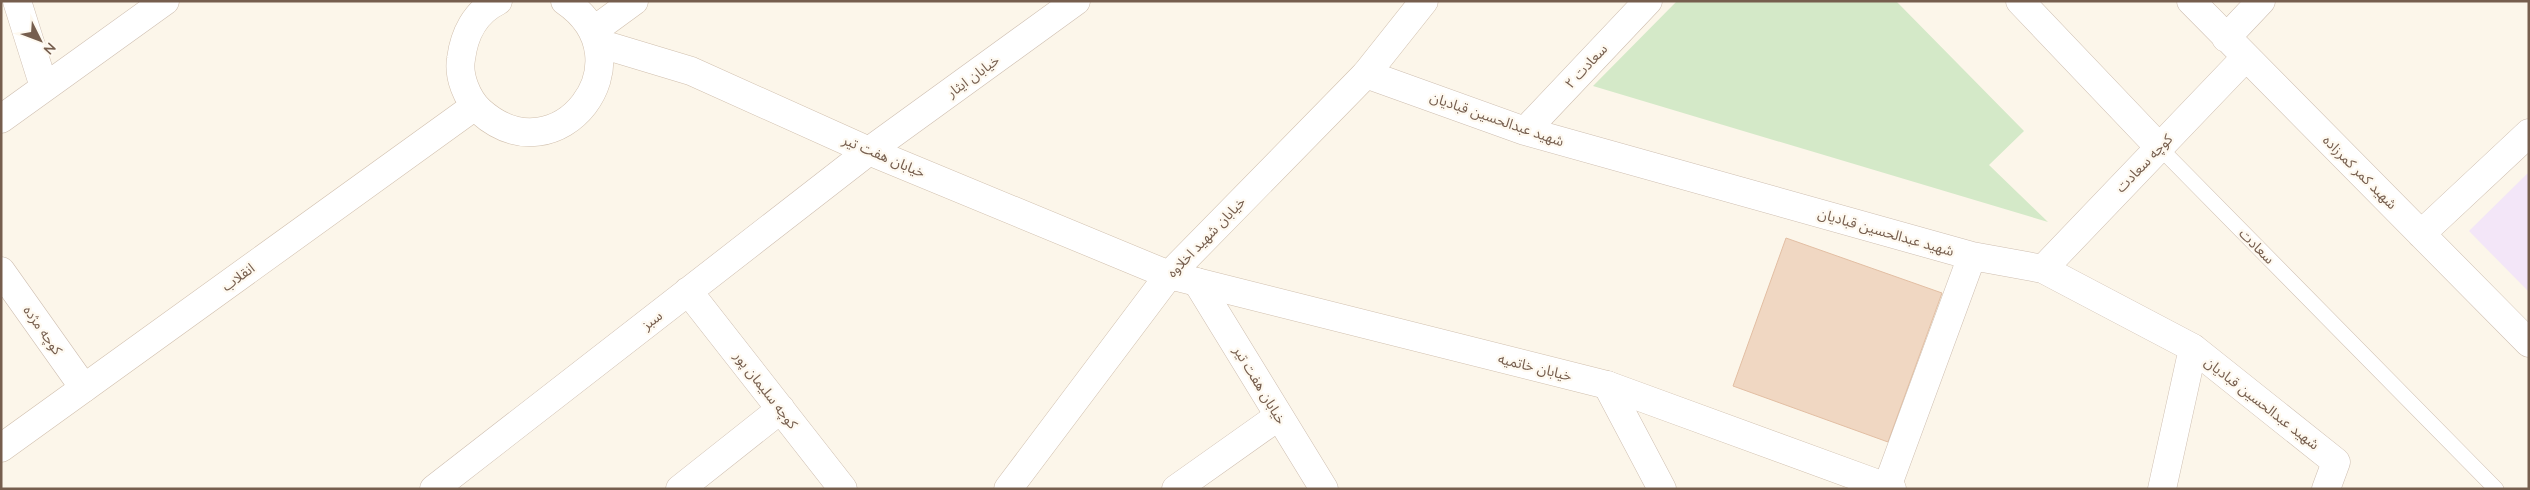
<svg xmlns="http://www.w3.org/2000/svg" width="2530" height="490" font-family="Quicksand,'Noto Sans Arabic',sans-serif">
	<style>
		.education { fill: #f3e6f8 }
		.green { fill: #d4e9c8 }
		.building { fill: #f0d7c2; stroke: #e2bea3 }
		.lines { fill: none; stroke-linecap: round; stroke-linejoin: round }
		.lane-casing { stroke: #cebeb0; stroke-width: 16 }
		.street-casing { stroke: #cebeb0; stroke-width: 29 }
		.secondary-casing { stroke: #d0bfad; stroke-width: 29 }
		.lane { stroke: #fff; stroke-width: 15 }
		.street { stroke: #fff; stroke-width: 28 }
		.secondary { stroke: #fff; stroke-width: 28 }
		.labels { text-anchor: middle; stroke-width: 4.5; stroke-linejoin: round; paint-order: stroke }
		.street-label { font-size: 14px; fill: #765e4e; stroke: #fef9f0 }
	</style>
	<rect width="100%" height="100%" fill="#fcf6ea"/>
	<!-- education -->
	<path class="education" d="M 2529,172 L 2529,292 L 2469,231 Z"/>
	<!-- green -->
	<path class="green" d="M 1677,1 L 1896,1 L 2024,131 L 1989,165 L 2048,222 L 1593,86 Z"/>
	<!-- building -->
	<path class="building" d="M 1786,238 L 1942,293 L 1888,442 L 1733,386 Z"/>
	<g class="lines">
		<!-- lane casing -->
		<g class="lane-casing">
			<path id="lane" d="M 2159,147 L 2496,489"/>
		</g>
		<!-- street casing -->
		<g class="street-casing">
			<path id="street" d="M 17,1 L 44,87
				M 2020,1 L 2159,147
				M 2191,1 L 2529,343
				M 2226,38 L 2261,1
				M 1366,74 L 1525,131 L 1972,256 L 2043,269 L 2193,348 L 2336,462 L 2326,489
				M 1,119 L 165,1
				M 1525,131 L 1648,1
				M 2421,234 L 2529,133
				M 2043,269 L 2246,57
				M 1,271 L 84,388
				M 1197,282 L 1324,489
				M 688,291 L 843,489
				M 1607,385 L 1662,489
				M 1887,487 L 1972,256
				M 434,489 L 869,151 L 1076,1
				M 680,489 L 781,409
				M 1176,489 L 1279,416
				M 2162,489 L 2193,348"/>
		</g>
		<!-- secondary casing -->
		<g class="secondary-casing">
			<path id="secondary" d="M 498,1 C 475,12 464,35 461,59 C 458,76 467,99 480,111 C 558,181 651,60 565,1
				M 593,31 L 634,1
				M 598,43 L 691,71 L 869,151 L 1169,275 L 1607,385 L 1892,489
				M 1,448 L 475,106
				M 1008,489 L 1169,275 L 1366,74 L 1424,1"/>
		</g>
		<!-- lane -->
		<use href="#lane" class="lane"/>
		<!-- street -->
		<use href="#street" class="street"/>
		<!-- secondary -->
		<use href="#secondary" class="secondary"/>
	</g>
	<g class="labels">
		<!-- street labels -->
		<g class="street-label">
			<text transform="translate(1586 66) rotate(-47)" y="5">سعادت ۲</text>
			<text transform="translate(973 76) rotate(-36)" y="5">خیابان ایثار</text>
			<text transform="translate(1497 119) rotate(19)" y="5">شهید عبدالحسین قبادیان</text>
			<text transform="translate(884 156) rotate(23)" y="5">خیابان هفت تیر</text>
			<text transform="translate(2144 163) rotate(-46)" y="5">کوچه سعادت</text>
			<text transform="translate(2360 172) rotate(45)" y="5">شهید کمر کمرزاده</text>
			<text transform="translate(1886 232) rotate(16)" y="5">شهید عبدالحسین قبادیان</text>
			<text transform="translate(1206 237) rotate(-46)" y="5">خیابان شهید اخلاوه</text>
			<text transform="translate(2257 246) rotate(45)" y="5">سعادت</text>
			<text transform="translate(238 277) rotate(-36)" y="5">انقلاب</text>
			<text transform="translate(652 320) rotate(-38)" y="5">سبز</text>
			<text transform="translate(43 330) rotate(55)" y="5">کوچه مژده</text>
			<text transform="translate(1535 367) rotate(14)" y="5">خیابان خاتمیه</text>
			<text transform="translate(1260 385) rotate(59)" y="5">خیابان هفت تیر</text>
			<text transform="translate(766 390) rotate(52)" y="5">کوچه سلیمان پور</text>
			<text transform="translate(2262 403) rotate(38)" y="5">شهید عبدالحسین قبادیان</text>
		</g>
	</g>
	<!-- border -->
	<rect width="2530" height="490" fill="none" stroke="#765e4e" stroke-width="5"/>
	<!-- north arrow -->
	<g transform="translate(40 40) rotate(132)" stroke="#fef9f0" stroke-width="4" paint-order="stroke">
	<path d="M0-4L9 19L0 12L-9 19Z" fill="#765e4e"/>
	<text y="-8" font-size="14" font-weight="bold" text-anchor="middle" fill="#765e4e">N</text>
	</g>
</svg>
